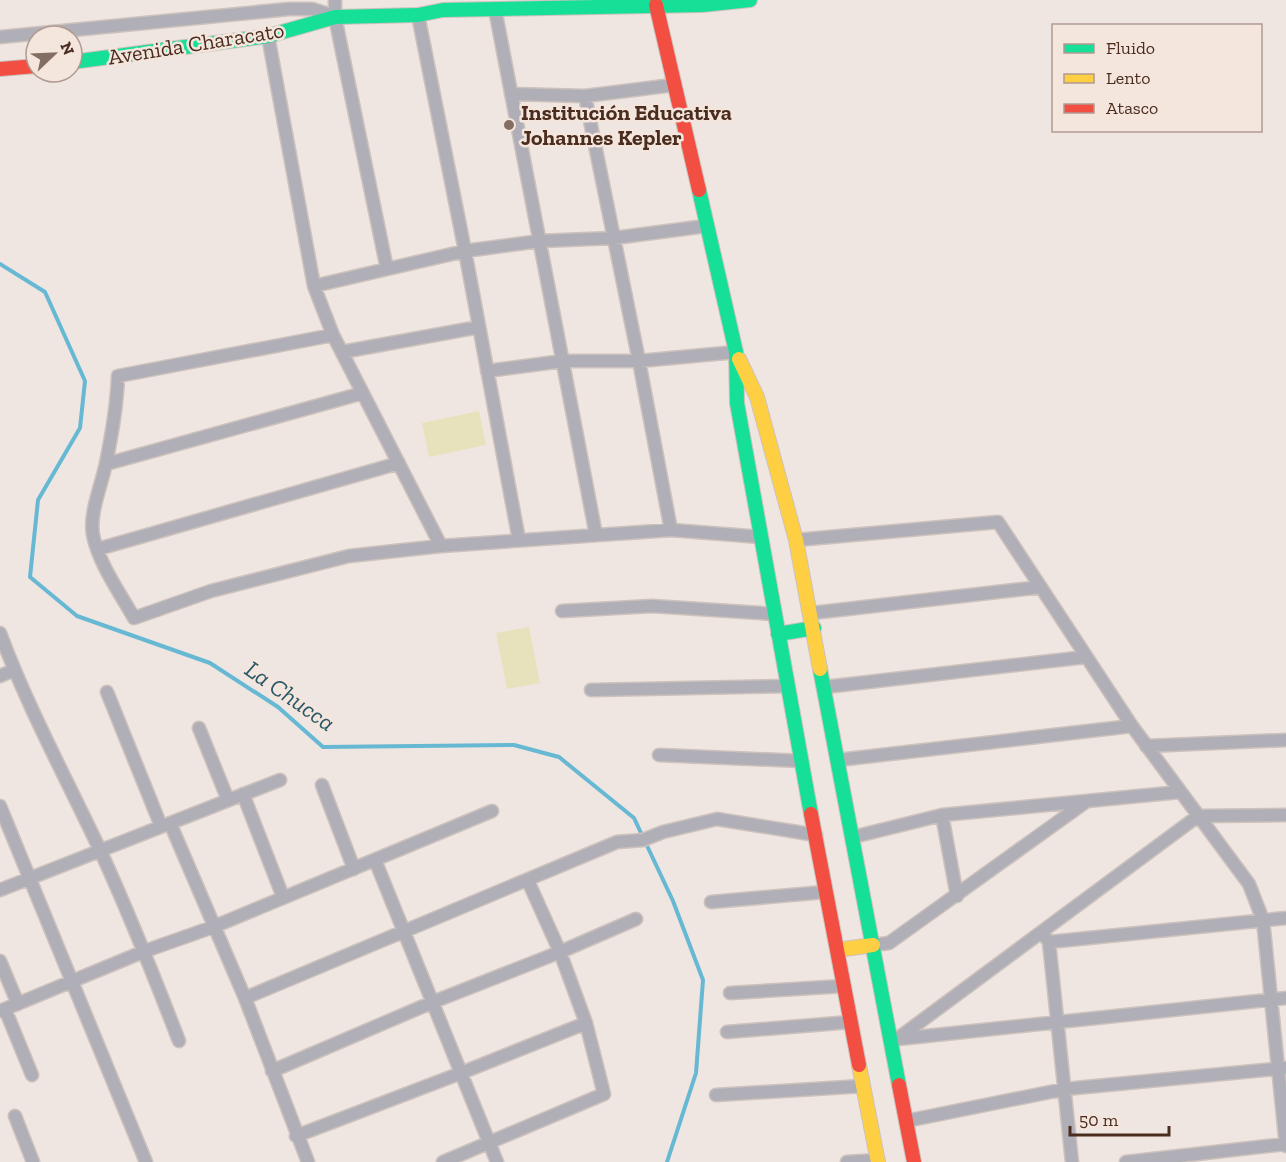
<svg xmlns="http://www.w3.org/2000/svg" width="1286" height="1162" font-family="'Zilla Slab',serif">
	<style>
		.green { fill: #e7e2bc }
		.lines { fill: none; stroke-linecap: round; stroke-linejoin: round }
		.stream { stroke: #66b8d3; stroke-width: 4 }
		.street-casing { stroke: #cdc2bc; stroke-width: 15 }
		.fast-casing { stroke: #cdc2bc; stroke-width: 16 }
		.slow-casing { stroke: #cdc2bc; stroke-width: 16 }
		.jam-casing { stroke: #cdc2bc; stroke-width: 16 }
		.street { stroke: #b0afb7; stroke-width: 12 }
		.fast { stroke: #16e098; stroke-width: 14 }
		.slow { stroke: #ffcf43; stroke-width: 14 }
		.jam { stroke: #f24e42; stroke-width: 14 }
		.poi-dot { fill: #846e63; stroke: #f4e5dd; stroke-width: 2 }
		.labels { text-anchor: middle; stroke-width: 5; stroke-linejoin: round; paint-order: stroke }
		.street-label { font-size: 22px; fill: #4a2d1f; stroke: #f4e5dd }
		.poi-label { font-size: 22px; font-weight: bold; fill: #4a2d1f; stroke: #f4e5dd; text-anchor: start }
		.water-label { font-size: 24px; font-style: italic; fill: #285769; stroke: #f4e5dd }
	</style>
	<rect width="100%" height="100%" fill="#efe6e2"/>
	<!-- green -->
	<path class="green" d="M 479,411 L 486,445 L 429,457 L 422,423 Z
		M 529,627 L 540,683 L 507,689 L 496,633 Z"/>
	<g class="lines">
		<!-- stream -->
		<path class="stream" d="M 0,264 L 45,292 L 85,381 L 80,428 L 38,500 L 30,577 L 77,616 L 210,663 L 278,707 L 323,747 L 514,745 L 559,757 L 634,818 L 673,901 L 703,980 L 696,1073 L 667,1162"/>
		<!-- street casing -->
		<g class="street-casing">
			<path id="street" d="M 335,0 L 335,17 L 387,269
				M 495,9 L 596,535
				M 418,15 L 465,251 L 519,540
				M 268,36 L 314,286 L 333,335 L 441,546
				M 0,37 L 289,9 L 312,9 L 334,16
				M 511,94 L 585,96 L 673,85
				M 585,96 L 639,361 L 671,530
				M 314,286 L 465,251 L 540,241 L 614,238 L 706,226
				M 333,335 L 118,376 C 117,405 112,434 106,463 C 102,484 89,513 93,535 C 99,564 120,593 134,618 L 211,591 L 349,556 L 441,546 L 671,530 L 761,537
				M 342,352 L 479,327
				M 487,371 L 563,361 L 639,361 L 736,352
				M 106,464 L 363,393
				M 796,540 L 998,522 L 1132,726 L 1249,884 L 1263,920 L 1286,1146
				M 98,549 L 399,463
				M 562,611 L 652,606 L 775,614
				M 812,613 L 1041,587
				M 0,633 C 28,708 66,778 100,850 C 129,913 154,976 179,1041
				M 0,676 L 14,670
				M 825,687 L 1086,657
				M 591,690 L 788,686
				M 107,692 L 161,826
				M 199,728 L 228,800
				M 1146,746 L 1286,740
				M 659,755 L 802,761
				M 838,760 L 1132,726
				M 322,785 L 354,869
				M 243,794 L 283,897
				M 0,806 L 146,1162
				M 942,815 L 957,896
				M 170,823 L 245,998 L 308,1162
				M 853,837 L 942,815 L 1180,792
				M 375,860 L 497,1162
				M 0,890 L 280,780
				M 711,902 L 825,892
				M 1046,938 L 1049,942 L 1072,1162
				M 1049,942 L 1286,918
				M 873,945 L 889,943 L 1087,801
				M 0,961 L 18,1004
				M 730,993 L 844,986
				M 245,998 L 617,842 L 643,840 L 663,832 L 717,819 L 816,835
				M 5,1009 L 32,1075
				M 0,1011 L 145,951 L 213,927 L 492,811
				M 727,1032 L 851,1022
				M 897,1039 L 1198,816 L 1286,815
				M 898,1039 L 1286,998
				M 272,1071 L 433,1002 L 560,952 L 636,919
				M 716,1095 L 863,1086
				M 15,1116 L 33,1162
				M 906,1121 L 1065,1089 L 1285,1068
				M 296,1136 L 461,1073 L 586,1023
				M 443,1162 L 604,1094 L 586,1023 L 560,952 L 528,881
				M 847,1162 L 878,1160
				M 1126,1162 L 1286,1144"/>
		</g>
		<!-- fast casing -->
		<g class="fast-casing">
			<path id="fast" d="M 72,62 L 268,36 L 335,17 L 418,15 L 443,10 L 702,5 L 750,0
				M 699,190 L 736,352 L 737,403 L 811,814
				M 778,634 L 814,628
				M 820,669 L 899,1085"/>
		</g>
		<!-- slow casing -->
		<g class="slow-casing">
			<path id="slow" d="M 739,359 L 757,397 L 796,540 L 820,669
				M 837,950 L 873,945
				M 859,1065 L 878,1162"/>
		</g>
		<!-- jam casing -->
		<g class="jam-casing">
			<path id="jam" d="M 656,5 L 699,190
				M 0,69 L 36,66
				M 811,814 L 859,1065
				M 899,1085 L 914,1162"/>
		</g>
		<!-- street -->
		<use href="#street" class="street"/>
		<!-- fast -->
		<use href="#fast" class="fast"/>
		<!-- slow -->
		<use href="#slow" class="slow"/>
		<!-- jam -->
		<use href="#jam" class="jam"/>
	</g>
	<!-- markers -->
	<circle class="poi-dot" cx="509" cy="125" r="6"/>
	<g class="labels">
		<!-- street labels -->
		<g class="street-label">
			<text transform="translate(196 43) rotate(-9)" y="8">Avenida Characato</text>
		</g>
		<!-- poi labels -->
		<g class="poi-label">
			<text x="521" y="120">Institución Educativa<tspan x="521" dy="25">Johannes Kepler</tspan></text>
		</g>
		<!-- water labels -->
		<g class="water-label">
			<text transform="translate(290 696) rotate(35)" y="8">La Chucca</text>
		</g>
	</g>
	<!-- legend -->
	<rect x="1052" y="24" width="210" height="108" fill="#f4e5dd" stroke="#b09b91" stroke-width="1.5"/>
	<rect x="1064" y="44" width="30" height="9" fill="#16e098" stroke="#b09b91" stroke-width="1.5"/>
	<text x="1106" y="54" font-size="18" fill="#4a2d1f">Fluido</text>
	<rect x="1064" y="74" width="30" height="9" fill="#ffcf43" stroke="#b09b91" stroke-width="1.5"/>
	<text x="1106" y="84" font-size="18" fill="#4a2d1f">Lento</text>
	<rect x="1064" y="104" width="30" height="9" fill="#f24e42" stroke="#b09b91" stroke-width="1.5"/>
	<text x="1106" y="114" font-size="18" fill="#4a2d1f">Atasco</text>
	<!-- north arrow -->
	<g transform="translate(54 54) rotate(67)"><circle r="28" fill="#f4e5dd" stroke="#b09b91" stroke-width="1.5"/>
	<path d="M0-4.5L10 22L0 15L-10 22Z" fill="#846e63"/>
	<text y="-9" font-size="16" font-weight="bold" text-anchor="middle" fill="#4a2d1f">N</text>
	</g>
	<!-- scale -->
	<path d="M1070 1126v9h99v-9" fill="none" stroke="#4a2d1f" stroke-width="3"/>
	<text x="1079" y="1126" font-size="18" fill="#4a2d1f" stroke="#f4e5dd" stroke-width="4.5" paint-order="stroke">50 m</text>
</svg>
